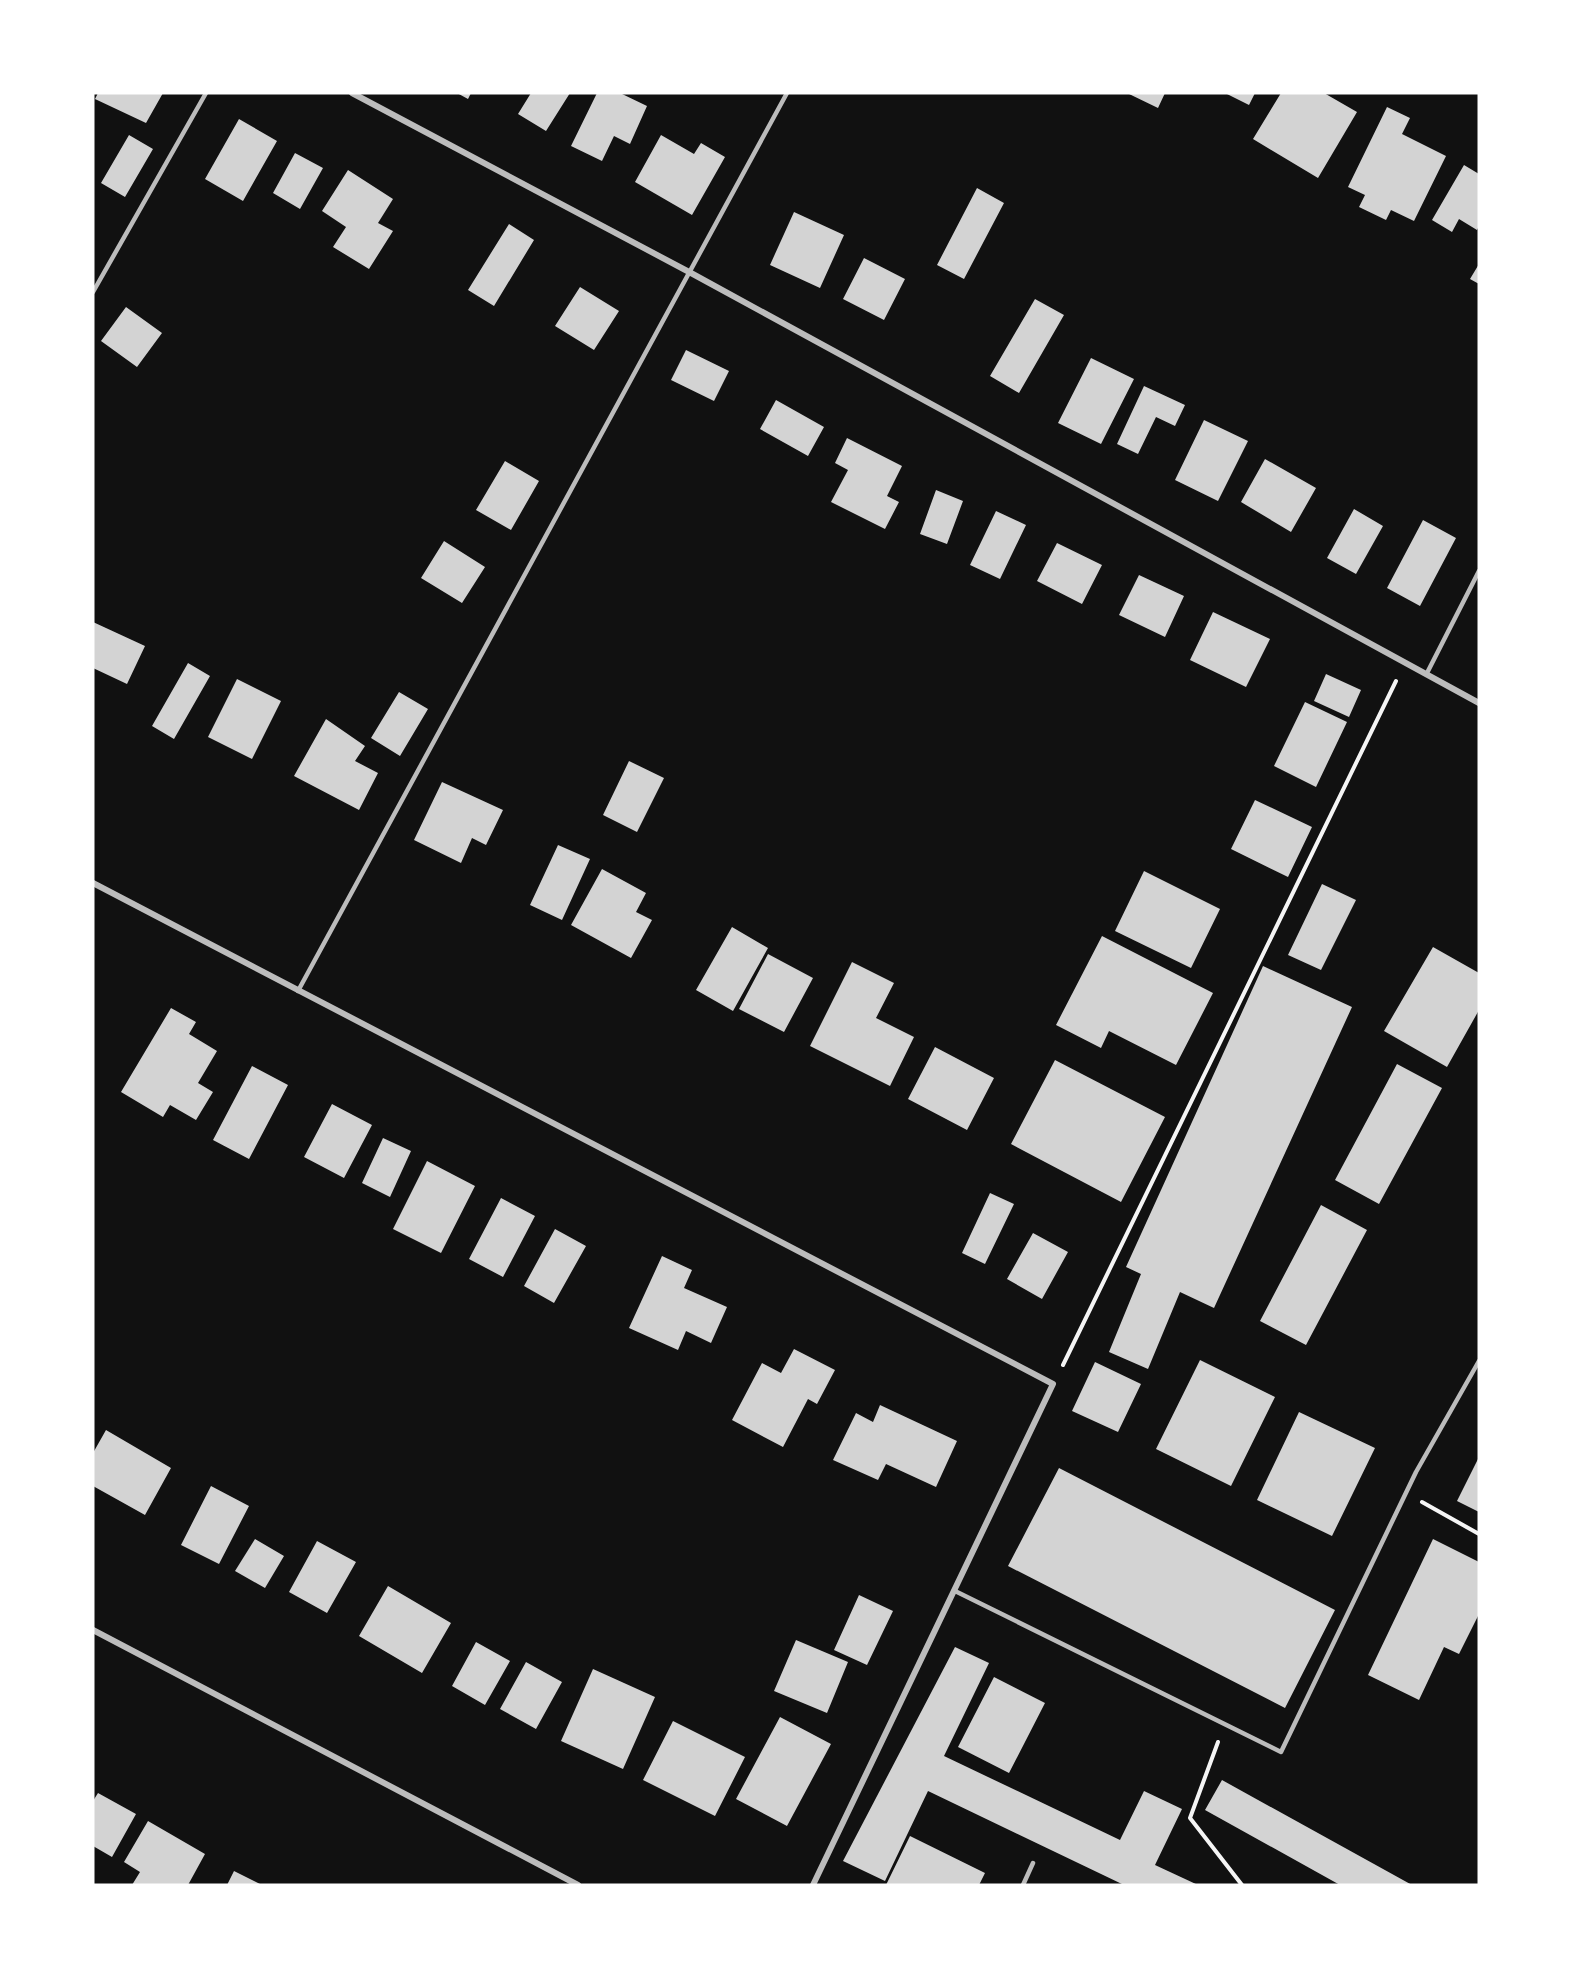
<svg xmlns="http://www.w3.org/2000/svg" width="1572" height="1978" font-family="'Noto Serif',serif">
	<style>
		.building { fill: #d3d3d3 }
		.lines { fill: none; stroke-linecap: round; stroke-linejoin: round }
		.path { stroke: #f5f5f5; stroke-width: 4 }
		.service { stroke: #bcbcbc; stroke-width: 4.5 }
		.minor { stroke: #bcbcbc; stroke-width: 6 }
	</style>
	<rect width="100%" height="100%" fill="#111"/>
	<!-- building -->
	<path class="building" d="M 98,93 L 163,93 L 146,123 L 95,99 Z
		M 457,93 L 471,93 L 468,99 Z
		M 531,93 L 570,93 L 546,131 L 518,114 Z
		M 597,93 L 620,93 L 647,106 L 630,144 L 614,136 L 602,161 L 571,146 Z
		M 1127,93 L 1165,93 L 1158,108 Z
		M 1225,93 L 1255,93 L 1249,105 Z
		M 1281,93 L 1324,93 L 1357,112 L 1318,178 L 1253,139 Z
		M 1387,107 L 1410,118 L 1402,134 L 1446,156 L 1414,221 L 1391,210 L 1386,220 L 1359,207 L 1365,195 L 1348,187 Z
		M 239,119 L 277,141 L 243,201 L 205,179 Z
		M 129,135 L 153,149 L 125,197 L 101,183 Z
		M 661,135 L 694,154 L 701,143 L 725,157 L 692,215 L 635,182 Z
		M 295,153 L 323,168 L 300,209 L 273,193 Z
		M 1464,165 L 1479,174 L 1479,226 L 1477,230 L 1459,219 L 1452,232 L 1432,220 Z
		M 348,170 L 393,199 L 378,223 L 393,231 L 369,269 L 333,247 L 346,227 L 322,211 Z
		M 977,188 L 1004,203 L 964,279 L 937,265 Z
		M 794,212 L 844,235 L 820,288 L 770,265 Z
		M 509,224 L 534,240 L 494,306 L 468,290 Z
		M 864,258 L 905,279 L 884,320 L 843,299 Z
		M 1479,264 L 1479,284 L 1470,279 Z
		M 580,287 L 619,311 L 594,350 L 555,326 Z
		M 1035,299 L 1064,315 L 1019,393 L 990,376 Z
		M 126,307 L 162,333 L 137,367 L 101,341 Z
		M 686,350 L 729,371 L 714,401 L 671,380 Z
		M 1091,358 L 1134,379 L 1101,444 L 1058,423 Z
		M 1144,386 L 1185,405 L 1175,426 L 1156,417 L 1138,454 L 1117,444 Z
		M 776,400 L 824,427 L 808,456 L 760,429 Z
		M 1204,420 L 1248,441 L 1218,501 L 1175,480 Z
		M 847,438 L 902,466 L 887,496 L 899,502 L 885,529 L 831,502 L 848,470 L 835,463 Z
		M 1265,459 L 1316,488 L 1291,532 L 1241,502 Z
		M 505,461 L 539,481 L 511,530 L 476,510 Z
		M 936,490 L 963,501 L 947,544 L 920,534 Z
		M 1354,509 L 1383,526 L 1356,574 L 1327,558 Z
		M 996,511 L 1026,525 L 1000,579 L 970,565 Z
		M 1423,520 L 1456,538 L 1420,606 L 1387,588 Z
		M 444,541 L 485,567 L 462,603 L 421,578 Z
		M 1057,543 L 1102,565 L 1082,604 L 1037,581 Z
		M 1139,575 L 1184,596 L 1165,637 L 1119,615 Z
		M 1213,612 L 1270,639 L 1246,687 L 1190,660 Z
		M 93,622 L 145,646 L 127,684 L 93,668 Z
		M 188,663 L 210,676 L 174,739 L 152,726 Z
		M 1326,674 L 1361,690 L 1349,717 L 1314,701 Z
		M 237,679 L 281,701 L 252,759 L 208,737 Z
		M 399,692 L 428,709 L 400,756 L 371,738 Z
		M 1305,702 L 1347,722 L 1316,787 L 1274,766 Z
		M 326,719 L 365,746 L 355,761 L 378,773 L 359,810 L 294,776 Z
		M 629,761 L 664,778 L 637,832 L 603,815 Z
		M 442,782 L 503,810 L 486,845 L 472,838 L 461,863 L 414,840 Z
		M 1255,800 L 1312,827 L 1288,877 L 1231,849 Z
		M 558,845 L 590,859 L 562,920 L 530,905 Z
		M 602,869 L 646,893 L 636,912 L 652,920 L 631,958 L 571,925 Z
		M 1144,871 L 1220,909 L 1191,968 L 1115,931 Z
		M 1322,884 L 1356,900 L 1321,970 L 1288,955 Z
		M 732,927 L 768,948 L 733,1011 L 696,990 Z
		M 1102,936 L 1213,993 L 1176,1065 L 1109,1031 L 1101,1048 L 1056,1025 Z
		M 1433,947 L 1479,973 L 1479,1010 L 1447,1067 L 1384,1031 Z
		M 768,954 L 813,978 L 784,1032 L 739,1009 Z
		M 852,962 L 894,983 L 876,1018 L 914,1037 L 890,1086 L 810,1046 Z
		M 1263,966 L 1352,1007 L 1214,1308 L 1180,1292 L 1148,1369 L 1109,1352 L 1141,1274 L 1126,1267 Z
		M 171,1008 L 196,1022 L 189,1034 L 217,1051 L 198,1083 L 213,1092 L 196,1120 L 170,1105 L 163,1117 L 121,1092 Z
		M 935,1047 L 994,1078 L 967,1130 L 908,1099 Z
		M 1055,1060 L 1165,1117 L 1121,1202 L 1011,1144 Z
		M 1397,1064 L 1442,1088 L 1379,1204 L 1335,1180 Z
		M 252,1066 L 288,1085 L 249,1159 L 213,1140 Z
		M 332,1104 L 372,1125 L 344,1178 L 304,1157 Z
		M 383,1138 L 411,1151 L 390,1197 L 362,1183 Z
		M 427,1161 L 475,1186 L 441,1253 L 393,1229 Z
		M 990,1193 L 1014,1204 L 985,1264 L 962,1253 Z
		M 501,1198 L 535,1216 L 503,1277 L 469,1259 Z
		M 1321,1205 L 1367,1230 L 1306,1345 L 1260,1321 Z
		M 555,1229 L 586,1246 L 554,1303 L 524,1286 Z
		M 1033,1233 L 1068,1252 L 1042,1299 L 1007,1279 Z
		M 662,1256 L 692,1270 L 684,1288 L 727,1307 L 711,1343 L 686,1331 L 678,1350 L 629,1328 Z
		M 794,1349 L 835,1370 L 817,1404 L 808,1399 L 783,1447 L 732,1420 L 762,1363 L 781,1373 Z
		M 1200,1360 L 1275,1397 L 1231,1486 L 1156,1449 Z
		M 1095,1362 L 1141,1384 L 1118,1432 L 1072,1411 Z
		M 880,1405 L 957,1441 L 936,1487 L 886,1464 L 878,1480 L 833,1460 L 856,1413 L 873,1422 Z
		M 1299,1412 L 1375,1448 L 1332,1536 L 1257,1500 Z
		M 106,1430 L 171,1468 L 145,1515 L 93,1486 L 93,1453 Z
		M 1479,1457 L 1479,1512 L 1457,1501 Z
		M 1059,1468 L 1335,1610 L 1285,1708 L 1008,1566 Z
		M 211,1486 L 249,1506 L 219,1564 L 181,1545 Z
		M 255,1539 L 284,1556 L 265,1588 L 235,1571 Z
		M 1433,1539 L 1479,1562 L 1479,1614 L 1459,1654 L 1444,1647 L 1419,1700 L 1368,1675 Z
		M 317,1541 L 356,1562 L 327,1613 L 289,1592 Z
		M 388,1586 L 451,1623 L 422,1673 L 359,1636 Z
		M 859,1595 L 893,1611 L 867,1665 L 834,1650 Z
		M 796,1640 L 848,1662 L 827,1713 L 774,1691 Z
		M 476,1642 L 510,1661 L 485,1705 L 452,1686 Z
		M 955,1647 L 989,1663 L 944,1756 L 1120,1840 L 1144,1791 L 1182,1809 L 1155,1865 L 1198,1885 L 1124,1885 L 928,1791 L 885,1881 L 843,1861 Z
		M 526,1662 L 562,1682 L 536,1729 L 500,1709 Z
		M 593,1669 L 655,1697 L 623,1769 L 561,1741 Z
		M 994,1677 L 1045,1703 L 1009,1773 L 958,1747 Z
		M 780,1717 L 831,1744 L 787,1826 L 736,1799 Z
		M 673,1721 L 745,1757 L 715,1816 L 643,1780 Z
		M 1222,1780 L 1412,1885 L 1340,1885 L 1205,1810 Z
		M 98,1793 L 136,1814 L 112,1857 L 93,1846 L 93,1801 Z
		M 148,1821 L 205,1854 L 188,1885 L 132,1885 L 140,1872 L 124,1862 Z
		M 910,1836 L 985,1873 L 979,1885 L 886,1885 Z
		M 234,1871 L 262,1885 L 227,1885 Z"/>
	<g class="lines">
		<!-- path -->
		<path class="path" d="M 1063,1365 L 1396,681
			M 1422,1502 L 1479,1534
			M 1218,1742 L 1190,1818 L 1242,1885"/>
		<!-- service -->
		<path class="service" d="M 93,292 L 206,93
			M 1427,673 L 1479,571
			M 298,991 L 787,93
			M 955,1591 L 1281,1752 L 1416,1472 L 1479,1361
			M 1023,1885 L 1033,1863"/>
		<!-- minor -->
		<path class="minor" d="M 352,93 L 691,273 L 1479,703
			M 93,883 L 1053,1384 L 813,1885
			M 93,1630 L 578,1885"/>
	</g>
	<!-- border -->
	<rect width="1572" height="1978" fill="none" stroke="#ffffff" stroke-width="189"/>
</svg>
